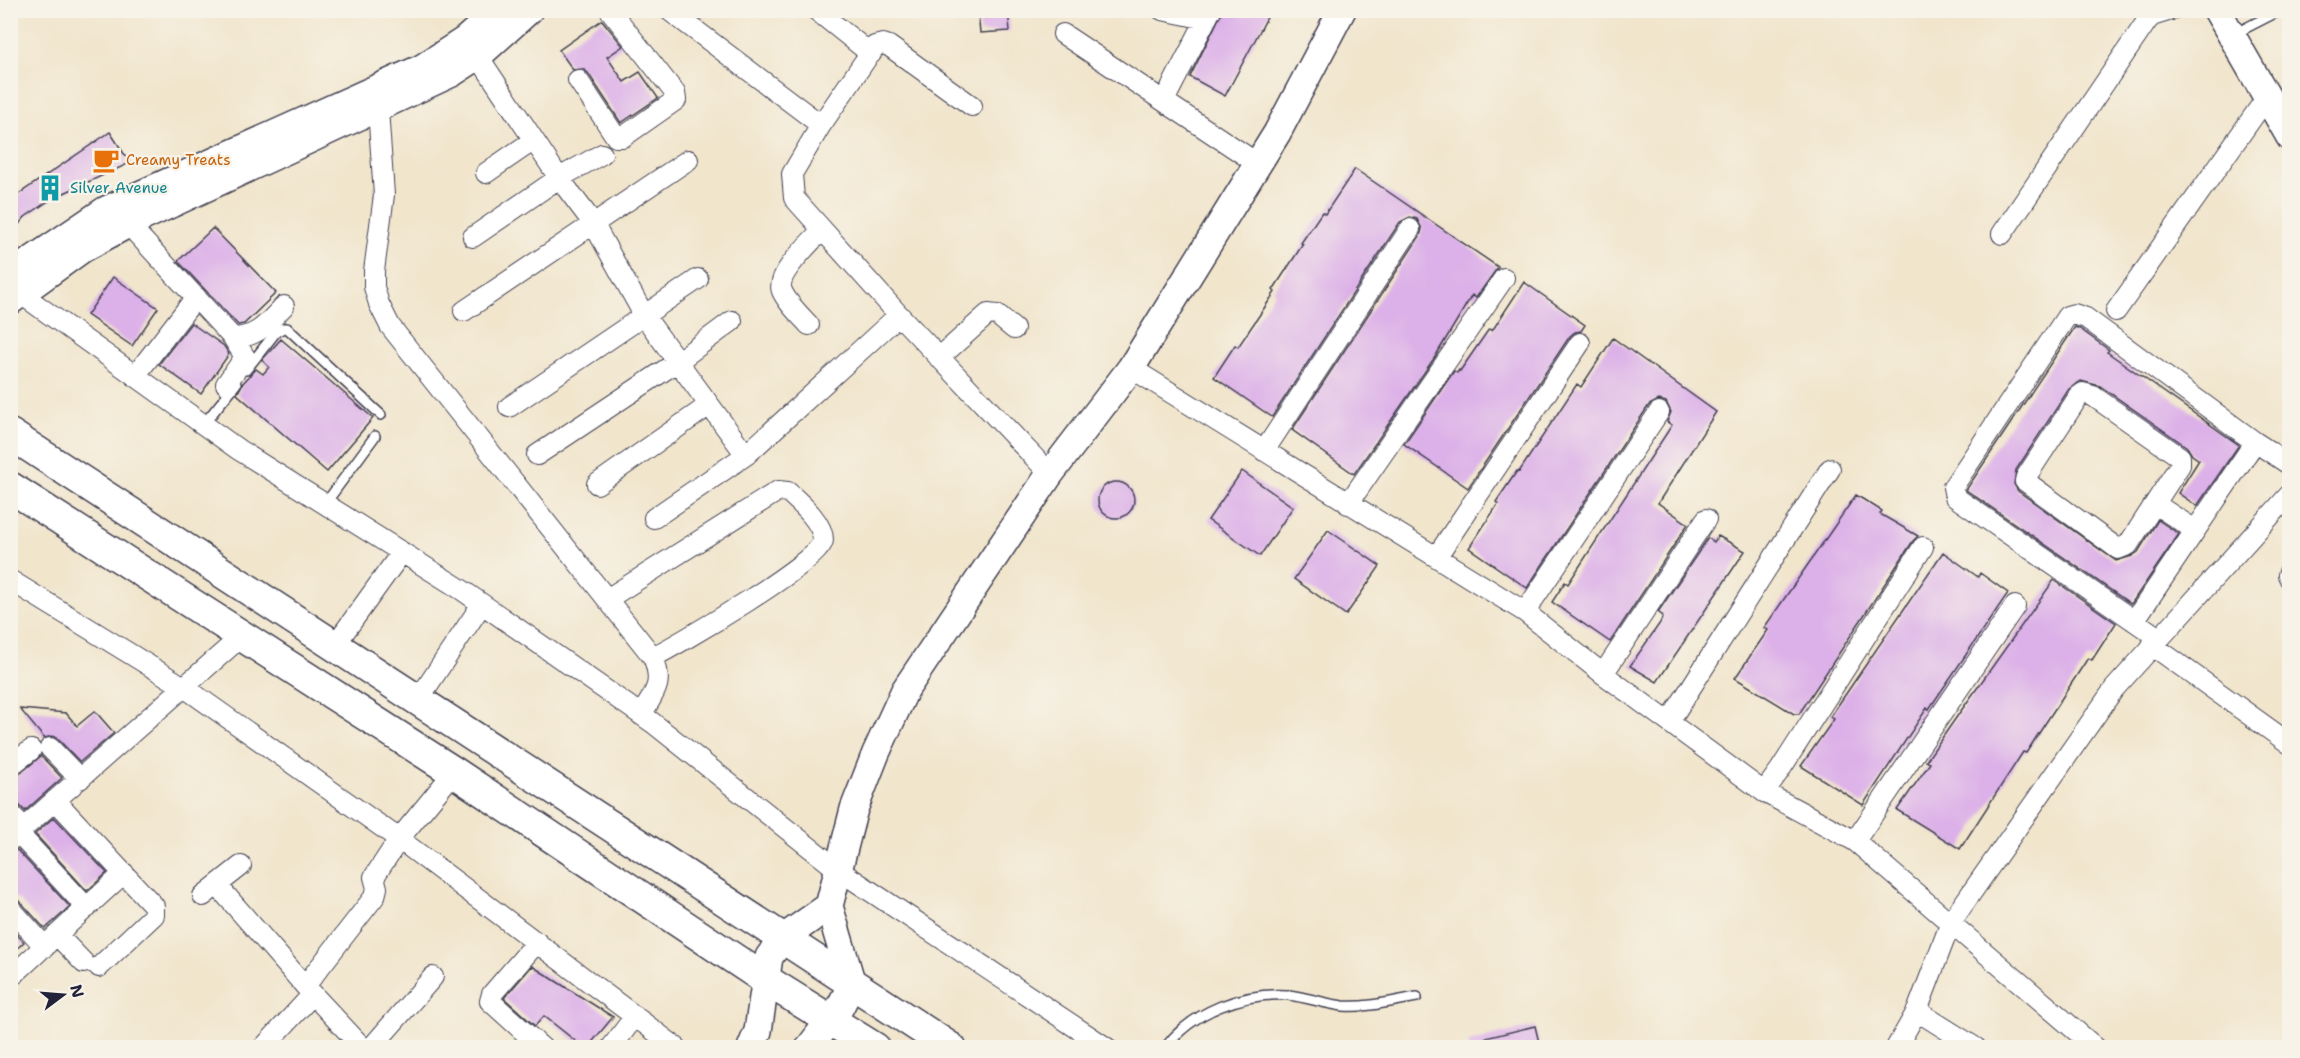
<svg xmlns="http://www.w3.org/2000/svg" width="2300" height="1058" font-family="'Shantell Sans',sans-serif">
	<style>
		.building { fill: #dcb0e8 }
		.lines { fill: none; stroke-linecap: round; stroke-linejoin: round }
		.lane-casing { stroke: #413f51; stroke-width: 12 }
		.street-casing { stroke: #413f51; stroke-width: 22 }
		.secondary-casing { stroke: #413f51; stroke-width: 30 }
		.primary-casing { stroke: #413f51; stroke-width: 33 }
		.lane { stroke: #fff; stroke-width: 9 }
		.street { stroke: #fff; stroke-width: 20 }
		.secondary { stroke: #fff; stroke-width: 27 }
		.primary { stroke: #fff; stroke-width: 30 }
		.labels { text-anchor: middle; stroke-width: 4.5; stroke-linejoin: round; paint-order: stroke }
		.food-label { font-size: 15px; fill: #c56008; stroke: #f7f3e8; text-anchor: start }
		.culture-label { font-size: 15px; fill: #0d838f; stroke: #f7f3e8; text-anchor: start }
	</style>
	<rect width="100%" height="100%" fill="#f7f3e8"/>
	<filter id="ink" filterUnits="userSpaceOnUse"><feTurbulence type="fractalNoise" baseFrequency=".0167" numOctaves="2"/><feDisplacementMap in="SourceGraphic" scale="12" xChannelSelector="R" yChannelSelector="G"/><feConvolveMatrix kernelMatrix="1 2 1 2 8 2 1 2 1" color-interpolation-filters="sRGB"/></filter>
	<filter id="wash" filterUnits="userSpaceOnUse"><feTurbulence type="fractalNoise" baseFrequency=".008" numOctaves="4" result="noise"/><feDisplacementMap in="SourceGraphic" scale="24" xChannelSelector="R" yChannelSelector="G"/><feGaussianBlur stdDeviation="1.35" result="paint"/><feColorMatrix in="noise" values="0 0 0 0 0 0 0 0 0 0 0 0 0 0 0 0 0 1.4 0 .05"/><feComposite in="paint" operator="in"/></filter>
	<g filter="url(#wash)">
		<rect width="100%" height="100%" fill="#f1e5cc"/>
		<g id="blocks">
			<!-- building -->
			<path class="building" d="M 978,10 L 1008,10 L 1010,31 L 980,33 Z
				M 1223,10 L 1271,10 L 1225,96 L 1190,77 Z
				M 602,20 L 623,46 L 607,57 L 624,82 L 640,72 L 658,98 L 621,123 L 588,73 L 583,69 L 573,70 L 559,50 Z
				M 110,132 L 130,163 L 53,198 L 25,217 L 10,235 L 10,200 Z
				M 1355,169 L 1498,267 L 1476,298 L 1472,295 L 1435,357 L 1354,474 L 1292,430 L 1420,236 L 1422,229 L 1417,219 L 1410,217 L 1400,222 L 1272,417 L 1214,377 L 1235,345 L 1238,347 L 1275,292 L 1273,290 L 1303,244 L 1301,243 L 1322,212 L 1325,214 Z
				M 213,228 L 276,293 L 244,324 L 238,325 L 178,261 Z
				M 113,277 L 158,308 L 132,346 L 87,315 Z
				M 1524,282 L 1585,325 L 1581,331 L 1575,332 L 1570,336 L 1468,488 L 1404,444 L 1454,371 L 1457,373 L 1459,370 L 1460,371 L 1489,329 L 1492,331 Z
				M 191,323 L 224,346 L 229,354 L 201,394 L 159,364 Z
				M 2075,327 L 2080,329 L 2109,350 L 2107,352 L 2239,445 L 2197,506 L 2178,493 L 2199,460 L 2192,455 L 2187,447 L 2100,386 L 2081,381 L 2069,389 L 2016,470 L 2014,484 L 2018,491 L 2116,561 L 2132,556 L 2138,552 L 2158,520 L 2179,534 L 2131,604 L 1966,490 Z
				M 1613,338 L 1716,412 L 1658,503 L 1688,524 L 1610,642 L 1552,602 L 1565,582 L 1568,584 L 1672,425 L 1667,422 L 1671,412 L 1666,402 L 1659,400 L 1649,405 L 1527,588 L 1469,548 L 1498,504 L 1496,502 L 1517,471 L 1519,472 L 1577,384 L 1581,387 Z
				M 281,339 L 373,418 L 327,472 L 237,394 L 243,383 L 256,369 L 263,374 L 269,367 L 262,360 Z
				M 1242,471 L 1293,507 L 1260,556 L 1208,520 Z
				M1098 500a18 18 0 1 1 36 0a18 18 0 1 1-36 0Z
				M 1856,495 L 1882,511 L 1880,514 L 1918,536 L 1913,541 L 1799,714 L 1794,714 L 1735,678 L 1768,630 L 1764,628 Z
				M 1328,530 L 1380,566 L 1346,615 L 1294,579 Z
				M 1718,536 L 1745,551 L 1657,682 L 1630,666 L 1660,623 L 1663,616 L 1658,612 L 1708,538 L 1714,542 Z
				M 1943,552 L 1978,577 L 1980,573 L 2008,593 L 1929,709 L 1927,708 L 1863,805 L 1801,766 L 1834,719 L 1830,717 Z
				M 2054,580 L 2116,623 L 2092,660 L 2088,658 L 2026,753 L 2023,752 L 1960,849 L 1897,810 L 1930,763 L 1926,761 L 1958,715 Z
				M 20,709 L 66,713 L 77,726 L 95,711 L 114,733 L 80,762 L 58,739 L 53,736 L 44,738 Z
				M 41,756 L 62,778 L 25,811 L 18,804 L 10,801 L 10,778 L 17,776 Z
				M 54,817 L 107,873 L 87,891 L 35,834 Z
				M 17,850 L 70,907 L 45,929 L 19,900 L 10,896 L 10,852 Z
				M 10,927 L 24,942 L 10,955 Z
				M 532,966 L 613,1017 L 588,1047 L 583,1047 L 544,1016 L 535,1026 L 504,998 Z
				M 1535,1026 L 1540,1047 L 1469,1047 L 1469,1042 Z"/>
		</g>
	</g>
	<g filter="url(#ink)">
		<use href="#blocks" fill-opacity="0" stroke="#413f51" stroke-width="1.5"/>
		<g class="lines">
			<!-- lane casing -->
			<g class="lane-casing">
				<path id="lane" d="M 2234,34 L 2281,10
					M 246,370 L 276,332 L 283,328 L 287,328 L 381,415
					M 203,425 L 236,384
					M 325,504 L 375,436
					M 1165,1048 C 1192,1011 1244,992 1288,995 C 1307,997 1325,1004 1343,1006 C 1367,1008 1393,1001 1417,997"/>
			</g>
			<!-- street casing -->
			<g class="street-casing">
				<path id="street" d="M 816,10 L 871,54
					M 1162,10 L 1206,19
					M 670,11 L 821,125 L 792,174 L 794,198 L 899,315 L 1050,474
					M 1063,34 L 1258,164
					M 478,56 L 559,178 L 593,223 L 645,317 L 746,455
					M 578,80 L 616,137 L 623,137 L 676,100 L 675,93 L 610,10
					M 1164,101 L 1211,10
					M 378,109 L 384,195 L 374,271 L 374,287 L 379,304 L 390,326 L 653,657 C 664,684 655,692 641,715
					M 821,125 L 875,46 L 883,44 L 889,46 L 972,106
					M 486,173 L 534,140
					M 128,224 L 233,338 L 245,357 L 226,384
					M 2002,234 L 2147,21 L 2152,16 L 2171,10
					M 473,237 L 559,178 L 602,154
					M 10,286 L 239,450 L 462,590 L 653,723 L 837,869 L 1107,1048
					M 464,311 L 688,160
					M 2116,311 L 2267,97
					M 809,325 C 800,315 787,303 782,291 C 775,275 811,242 822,230
					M 233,338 C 259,337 267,323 284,306
					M 939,358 L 988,314 L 997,315 L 1014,329
					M 1131,368 L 1525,612 L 1603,674 L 1764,792 L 1855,841 L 2096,1048
					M 135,376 L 196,297
					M 2083,393 L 2093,396 L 2180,457 L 2180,465 L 2128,545 L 2118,549 L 2025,481 L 2026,477 L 2079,396 Z
					M 509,407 L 698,279
					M 1264,451 L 1410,229
					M 537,455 L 677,362 L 732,321
					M 597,484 L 708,406
					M 1348,504 L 1504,278
					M 2155,504 L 2195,530
					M 654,518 L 746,455 L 899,315
					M 1437,556 L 1580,343
					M 2290,570 L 2288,575 L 2290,579
					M 10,580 L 184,687 L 399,839 L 677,1048
					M 607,599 L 778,491 L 788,492 C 800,503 823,522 823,540 C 823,560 677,645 653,657
					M 1525,612 L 1659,412
					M 2134,621 L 2255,442
					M 2159,638 L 1955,497 L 1953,487 L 2067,316 L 2074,314 L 2086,318 L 2255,442 L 2290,465
					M 335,645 L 402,552
					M 2152,645 L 2290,744
					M 1603,674 L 1706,519
					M 418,700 L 482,604
					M 1669,722 L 1830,469
					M 50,748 L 80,779
					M 10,766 L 31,750
					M 1764,792 L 1780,770 L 1923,547
					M 55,800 L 154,906 L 154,915 L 99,967
					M 10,813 L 24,828
					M 18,833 L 87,908
					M 10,840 L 242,636
					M 1855,841 L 2015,606
					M 217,885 L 305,986 L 363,1048
					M 203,896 L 241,866
					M 10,908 L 45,947
					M 57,935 L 84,963
					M 537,942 L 492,994 L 490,1001 L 542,1048
					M 10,978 L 124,873
					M 305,986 L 375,896 L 377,888 L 374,877 L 399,839 L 454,772
					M 1917,1011 L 1976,1048
					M 263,1048 L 313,994
					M 371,1048 L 433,977
					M 611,1048 L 635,1016
					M 1896,1048 L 1917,1011 L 1951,922 L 2114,689 L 2290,494"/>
			</g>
			<!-- secondary casing -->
			<g class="secondary-casing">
				<path id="secondary" d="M 2217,10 L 2290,137
					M 10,275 L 106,210 L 422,68 L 465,40 L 499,10
					M 10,301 L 82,249 L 128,224 L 452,73 L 478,56 L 529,10
					M 751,1048 L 758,1031 L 769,957 L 782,939 L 829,906
					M 809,1048 L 840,1007 L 852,984 L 829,906 L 854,809 L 876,753 L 905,690 L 1050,474 L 1131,368 L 1277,133 L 1342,10"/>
			</g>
			<!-- primary casing -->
			<g class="primary-casing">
				<path id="primary" d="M 10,434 L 951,1048
					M 10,487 L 454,772 L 766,980 L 875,1048"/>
			</g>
			<!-- lane -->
			<use href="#lane" class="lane"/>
			<!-- street -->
			<use href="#street" class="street"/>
			<!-- secondary -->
			<use href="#secondary" class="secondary"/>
			<!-- primary -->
			<use href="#primary" class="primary"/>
		</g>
	</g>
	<!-- icons -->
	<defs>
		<g id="cafe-bare" transform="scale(2.07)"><path d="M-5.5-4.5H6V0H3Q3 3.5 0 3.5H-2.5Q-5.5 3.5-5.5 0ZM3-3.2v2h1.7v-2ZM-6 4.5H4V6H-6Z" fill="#e8710a" stroke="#f7f3e8" stroke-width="2.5" paint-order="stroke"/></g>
		<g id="building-bare" transform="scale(2.07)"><path d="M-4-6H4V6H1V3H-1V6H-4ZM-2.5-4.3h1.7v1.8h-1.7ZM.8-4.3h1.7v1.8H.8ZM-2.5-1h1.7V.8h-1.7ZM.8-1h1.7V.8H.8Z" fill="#0f9aa8" stroke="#f7f3e8" stroke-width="2.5" paint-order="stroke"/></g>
	</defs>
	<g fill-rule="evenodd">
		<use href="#cafe-bare" x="106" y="160"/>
		<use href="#building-bare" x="50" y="188"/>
	</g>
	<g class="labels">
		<!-- food labels -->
		<g class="food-label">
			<text x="126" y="165">Creamy Treats</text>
		</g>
		<!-- culture labels -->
		<g class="culture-label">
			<text x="70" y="193">Silver Avenue</text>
		</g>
	</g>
	<!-- margin -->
	<rect width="2300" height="1058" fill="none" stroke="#f7f3e8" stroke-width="36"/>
	<!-- north arrow -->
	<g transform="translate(63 995) rotate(74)" stroke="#f7f3e8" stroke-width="4.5" paint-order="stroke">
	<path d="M0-4.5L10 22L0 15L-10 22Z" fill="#22223b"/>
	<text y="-9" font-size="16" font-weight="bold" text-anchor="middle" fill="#22223b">N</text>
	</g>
</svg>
